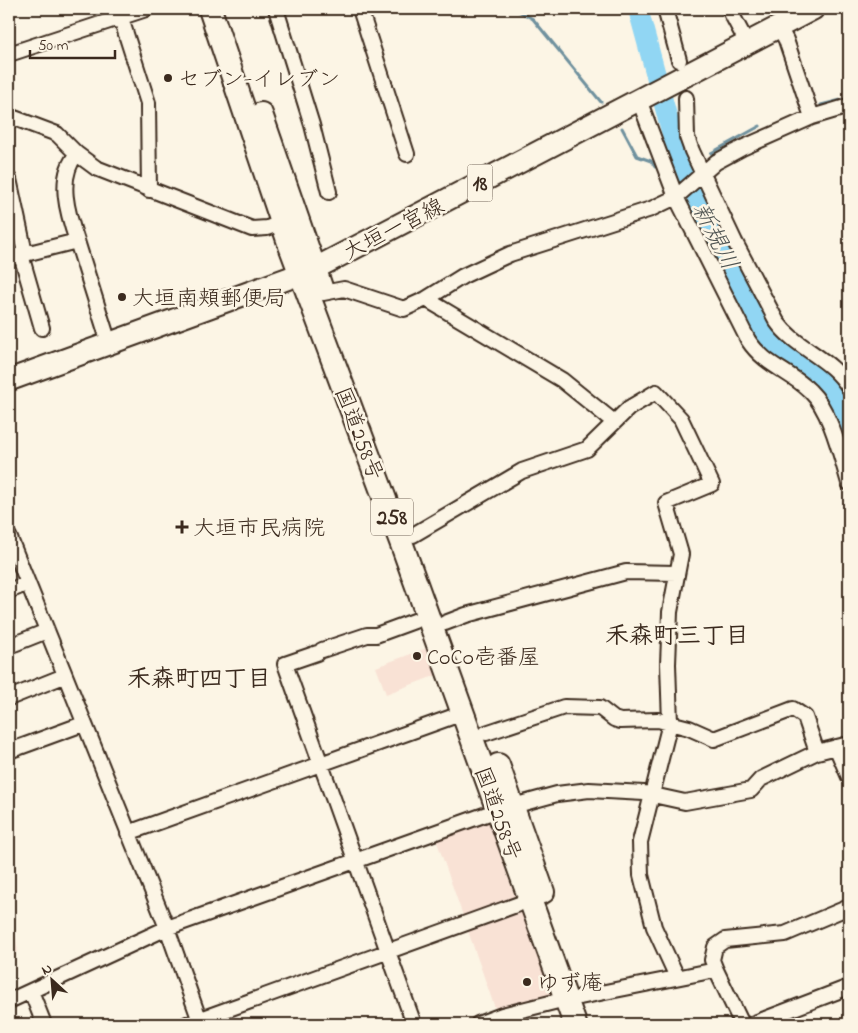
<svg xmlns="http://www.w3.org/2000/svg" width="858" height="1033" font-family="'Indie Flower','Klee One',sans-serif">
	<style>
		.built { fill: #f9e2d5 }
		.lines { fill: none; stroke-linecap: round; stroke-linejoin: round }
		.stream { stroke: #6f919e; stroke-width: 3 }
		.river { stroke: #91d6f3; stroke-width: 20 }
		.minor-casing { stroke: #3b2a1e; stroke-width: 18 }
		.primary-casing { stroke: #3b2a1e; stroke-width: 25 }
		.trunk-casing { stroke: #3b2a1e; stroke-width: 26 }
		.minor { stroke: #fcf5e5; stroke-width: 14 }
		.primary { stroke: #fcf5e5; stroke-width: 21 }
		.trunk { stroke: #fcf5e5; stroke-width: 22 }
		.poi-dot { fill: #3b2a1e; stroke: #fcf5e5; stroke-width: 2 }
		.labels { text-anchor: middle; stroke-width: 5; stroke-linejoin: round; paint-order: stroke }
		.shield { fill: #fcf5e5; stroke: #75675a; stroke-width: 1 }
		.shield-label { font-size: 21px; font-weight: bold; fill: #3b2a1e }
		.poi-label { font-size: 22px; fill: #3b2a1e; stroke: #fcf5e5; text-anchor: start }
		.street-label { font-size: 22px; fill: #3b2a1e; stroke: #fcf5e5 }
		.water-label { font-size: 24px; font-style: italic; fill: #505553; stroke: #fcf5e5 }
		.neighbourhood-label { font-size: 24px; font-weight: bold; fill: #3b2a1e; stroke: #fcf5e5 }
	</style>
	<rect width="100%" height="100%" fill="#fcf5e5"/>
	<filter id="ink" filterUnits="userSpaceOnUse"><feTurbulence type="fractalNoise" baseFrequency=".02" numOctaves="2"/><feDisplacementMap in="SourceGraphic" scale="10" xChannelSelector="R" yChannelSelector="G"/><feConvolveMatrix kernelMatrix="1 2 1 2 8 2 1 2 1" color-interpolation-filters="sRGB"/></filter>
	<g filter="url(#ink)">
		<!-- built -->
		<path class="built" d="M 427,648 L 437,675 L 386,694 L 376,667 Z
			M 488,820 L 515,897 L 463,916 L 436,839 Z
			M 9,899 L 18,952 L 9,954 Z
			M 523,911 L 553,997 L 496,1011 L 468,931 Z"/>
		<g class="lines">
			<!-- stream -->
			<path class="stream" d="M 515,9 L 533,19 L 601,102
				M 821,105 L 849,98
				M 622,128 L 637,156 L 651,161 L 655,167
				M 711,153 L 760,126"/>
			<!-- river -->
			<path class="river" d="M 638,9 L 678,156 L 695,193 L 770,343 L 823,381 L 842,411 L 849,431"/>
			<!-- minor casing -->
			<g class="minor-casing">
				<path id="minor" d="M 118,9 L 148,103 L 149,190
					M 276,9 L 312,125 L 329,192
					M 360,9 L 407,154
					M 665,9 L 679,60
					M 729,9 L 747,43
					M 779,27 L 786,40 L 812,117
					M 9,54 L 146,9
					M 686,98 L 687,137 L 692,151 L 735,242 L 777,322 C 796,349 832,358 849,388
					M 639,100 L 676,197 L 748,340 C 765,366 790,371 810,391 C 831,411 841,457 849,483
					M 9,116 L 57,134 L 77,154 L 96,168 L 252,229 L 267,228 L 281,223
					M 9,179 L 25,253
					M 77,241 L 109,343
					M 21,255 L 42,328
					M 9,258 L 77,241 C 68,215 56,177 77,154
					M 323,293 L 344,289 L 404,309 L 426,299 L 463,276 L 510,254 L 651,209 L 676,197 L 716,162 L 742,148 L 812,117 L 849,106
					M 426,299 L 562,380 L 614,422
					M 413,535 L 522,471 L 587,449 L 629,408 L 656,392 L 681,419 L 712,484 L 666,503 L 681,554 L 670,612 L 668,664 L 670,723 L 640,842 L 641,875 L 654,927 L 677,977
					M 9,536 L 167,928 L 201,1024
					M 9,591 L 28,583
					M 445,623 L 466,615 L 626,572 L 676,573
					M 9,646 L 47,631
					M 322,650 L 367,635 L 376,635 L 428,616
					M 317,653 L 285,664 L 414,1024
					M 9,698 L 64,676
					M 486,733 L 564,707 L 600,708 L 614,719 L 620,721 L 658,720 L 689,728 L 714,739 L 793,709 L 805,717 L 817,752
					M 836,747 L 849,777
					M 9,751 L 83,724
					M 128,833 L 463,713
					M 716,970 L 712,960 L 715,947 L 725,940 L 785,934 L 849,907
					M 31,991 L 44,1024
					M 580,997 L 716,970 L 742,1024
					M 9,1001 L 167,928 L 498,810 L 557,794 L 589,790 L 644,793 L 685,802 L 751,790 L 761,779 L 817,752 L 849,744
					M 187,1024 L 530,900
					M 478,1024 L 502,1015 L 566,999
					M 752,1024 L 849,987"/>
			</g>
			<!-- primary casing -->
			<g class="primary-casing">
				<path id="primary" d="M 9,380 L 314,269 L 813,9"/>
			</g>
			<!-- trunk casing -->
			<g class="trunk-casing">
				<path id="trunk" d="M 210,9 L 289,243 L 401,542 L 575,1024
					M 261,114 L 321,287
					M 498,765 L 543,892"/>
			</g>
			<!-- minor -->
			<use href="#minor" class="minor"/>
			<!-- primary -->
			<use href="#primary" class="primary"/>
			<!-- trunk -->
			<use href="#trunk" class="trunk"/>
		</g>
	</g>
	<!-- markers -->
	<g class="poi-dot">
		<circle cx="168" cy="78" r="5"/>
		<circle cx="122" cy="297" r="5"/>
		<path d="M179.5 519.5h5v5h5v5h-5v5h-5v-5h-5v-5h5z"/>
		<circle cx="417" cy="656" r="5"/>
		<circle cx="527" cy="982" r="5"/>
	</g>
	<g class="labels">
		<!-- shield labels -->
		<g class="shield">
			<rect x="467.5" y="164.5" width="25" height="37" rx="4"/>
			<rect x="371" y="498.5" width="42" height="37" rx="4"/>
		</g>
		<g class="shield-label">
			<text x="480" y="190">18</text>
			<text x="392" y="524">258</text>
		</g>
		<!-- poi labels -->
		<g class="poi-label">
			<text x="178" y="86">セブン-イレブン</text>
			<text x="132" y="305">大垣南頬郵便局</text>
			<text x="193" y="535">大垣市民病院</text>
			<text x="427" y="664">CoCo壱番屋</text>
			<text x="537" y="990">ゆず庵</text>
		</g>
		<!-- street labels -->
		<g class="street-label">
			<text transform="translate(393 228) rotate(-27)" y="8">大垣一宮線</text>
			<text transform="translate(360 433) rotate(69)" y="8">国道258号</text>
			<text transform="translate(499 813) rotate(70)" y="8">国道258号</text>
		</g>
		<!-- water labels -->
		<g class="water-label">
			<text transform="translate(716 236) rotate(63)" y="8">新規川</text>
		</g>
		<!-- neighbourhood labels -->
		<g class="neighbourhood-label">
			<text x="677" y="643">禾森町三丁目</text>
			<text x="199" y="686">禾森町四丁目</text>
		</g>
	</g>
	<!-- margin -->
	<rect width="858" height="1033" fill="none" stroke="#fcf5e5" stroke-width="30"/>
	<rect x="15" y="15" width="828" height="1003" fill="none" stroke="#3b2a1e" stroke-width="2" filter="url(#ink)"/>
	<!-- north arrow -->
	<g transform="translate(52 980) rotate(334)" stroke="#fcf5e5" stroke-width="4" paint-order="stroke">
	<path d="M0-4L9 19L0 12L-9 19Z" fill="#3b2a1e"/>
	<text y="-8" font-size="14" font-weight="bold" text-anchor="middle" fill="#3b2a1e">N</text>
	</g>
	<!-- scale -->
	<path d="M30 50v8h85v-8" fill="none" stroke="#3b2a1e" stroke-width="2.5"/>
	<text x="38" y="50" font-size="15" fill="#3b2a1e" stroke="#fcf5e5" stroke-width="4" paint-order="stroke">50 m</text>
</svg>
